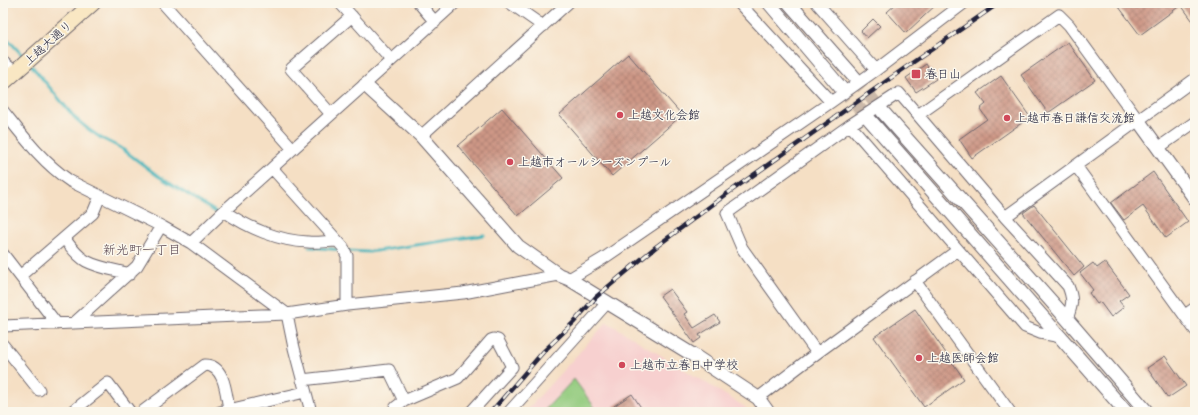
<svg xmlns="http://www.w3.org/2000/svg" width="1198" height="415" font-family="'Architects Daughter','Klee One',sans-serif">
	<style>
		.built { fill: #f7d0cf }
		.garden { fill: #92ca7d; stroke: #5a765c }
		.lines { fill: none; stroke-linecap: round; stroke-linejoin: round }
		.stream { stroke: #42b2b9; stroke-width: 3 }
		.building { fill: url(#building-cross-hatch) }
		.tertiary-tunnel { stroke: #cbb9a9; stroke-width: 13; stroke-dasharray: 13 6; stroke-linecap: butt }
		.minor-casing { stroke: #6c646b; stroke-width: 13 }
		.tertiary-casing { stroke: #6c646b; stroke-width: 15 }
		.secondary-casing { stroke: #6c646b; stroke-width: 17 }
		.minor { stroke: #fff; stroke-width: 11 }
		.tertiary { stroke: #fff; stroke-width: 13 }
		.secondary { stroke: #f9e7c3; stroke-width: 15 }
		.rail-casing { stroke: #22223b; stroke-width: 4.5 }
		.rail { stroke: #fbf7ec; stroke-width: 3; stroke-dasharray: 9; stroke-linecap: butt }
		.poi-dot { fill: #d1495b; stroke: #fbf7ec; stroke-width: 1.5 }
		.labels { text-anchor: middle; stroke-width: 3; stroke-linejoin: round; paint-order: stroke }
		.street-label { font-size: 12px; fill: #22223b; stroke: #fbf7ec }
		.poi-label { font-size: 12px; fill: #22223b; stroke: #fbf7ec; text-anchor: start }
		.neighbourhood-label { font-size: 13px; fill: #5e4b55; stroke: #fbf7ec }
	</style>
	<defs>
		<pattern id="building-cross-hatch" width="8" height="8" patternUnits="userSpaceOnUse"><rect width="8" height="8" fill="#ce9786"/><path d="M0 0l8 8M0 8l8-8" fill="none" stroke="#a77b6f"/></pattern>
	</defs>
	<rect width="100%" height="100%" fill="#fbf7ec"/>
	<filter id="ink" filterUnits="userSpaceOnUse"><feTurbulence type="fractalNoise" baseFrequency=".025" numOctaves="2"/><feDisplacementMap in="SourceGraphic" scale="8" xChannelSelector="R" yChannelSelector="G"/><feConvolveMatrix kernelMatrix="1 2 1 2 8 2 1 2 1" color-interpolation-filters="sRGB"/></filter>
	<filter id="wash" filterUnits="userSpaceOnUse"><feTurbulence type="fractalNoise" baseFrequency=".012" numOctaves="4" result="noise"/><feDisplacementMap in="SourceGraphic" scale="16" xChannelSelector="R" yChannelSelector="G"/><feGaussianBlur stdDeviation="0.9" result="paint"/><feColorMatrix in="noise" values="0 0 0 0 0 0 0 0 0 0 0 0 0 0 0 0 0 1.4 0 .05"/><feComposite in="paint" operator="in"/></filter>
	<g filter="url(#wash)">
		<rect width="100%" height="100%" fill="#f5dfc4"/>
		<!-- built -->
		<path class="built" d="M 607,322 L 745,407 L 748,412 L 525,412 Z"/>
		<!-- garden -->
		<path class="garden" d="M 574,379 L 598,412 L 543,412 Z"/>
		<g class="lines">
			<!-- stream -->
			<path class="stream" d="M 3,34 L 24,57
				M 31,65 L 75,118 L 88,129 L 101,138 L 121,148 L 158,176 L 219,214
				M 309,247 L 342,250
				M 347,251 L 369,252 L 484,235"/>
		</g>
		<g id="blocks">
			<!-- building -->
			<path class="building" d="M 897,3 L 938,3 L 906,33 L 887,12 Z
				M 1116,3 L 1195,3 L 1195,24 L 1181,5 L 1140,35 Z
				M 873,19 L 880,26 L 867,38 L 861,31 Z
				M 1068,42 L 1095,80 L 1048,113 L 1021,75 Z
				M 628,54 L 682,115 L 612,176 L 559,115 Z
				M 926,64 L 936,79 L 916,92 L 906,78 Z
				M 1001,76 L 1030,117 L 972,158 L 959,139 L 987,119 L 980,109 L 986,104 L 977,93 Z
				M 502,108 L 563,178 L 518,216 L 458,146 Z
				M 1153,172 L 1188,222 L 1166,238 L 1143,206 L 1124,220 L 1111,203 Z
				M 1034,205 L 1084,267 L 1074,276 L 1023,213 Z
				M 1105,262 L 1129,294 L 1119,301 L 1124,307 L 1111,317 L 1100,302 L 1097,304 L 1089,293 L 1093,290 L 1080,273 L 1093,263 L 1097,268 Z
				M 670,289 L 687,312 L 684,314 L 694,328 L 715,315 L 720,322 L 699,335 L 701,338 L 694,343 L 660,296 Z
				M 915,309 L 964,379 L 924,407 L 874,337 Z
				M 1165,356 L 1186,386 L 1168,398 L 1147,368 Z
				M 632,394 L 644,412 L 618,412 L 614,406 Z"/>
		</g>
	</g>
	<g filter="url(#ink)">
		<use href="#blocks" fill-opacity="0" stroke="#6c646b" stroke-width="1"/>
		<g class="lines">
			<!-- tertiary-tunnel -->
			<path class="tertiary-tunnel" d="M 855,78 L 882,111
				M 841,88 L 869,119"/>
			<!-- minor casing -->
			<g class="minor-casing">
				<path id="minor" d="M 163,3 L 293,149
					M 340,3 L 391,60
					M 419,3 L 435,22
					M 510,3 L 543,26
					M 739,3 L 831,102
					M 817,3 L 876,70
					M 3,62 L 15,72
					M 3,111 C 23,136 43,163 70,181 L 161,226 L 191,243 L 287,314 L 294,348 L 311,412
					M 331,114 L 291,69 L 352,16
					M 918,115 L 1059,15 L 1069,25 L 1138,120
					M 850,125 L 1025,327 L 1040,333 L 1061,337
					M 421,136 L 568,3
					M 1158,148 L 1195,122
					M 1076,166 L 1195,330
					M 224,211 C 248,228 279,241 308,242 C 318,243 327,241 337,241
					M 1005,217 L 1195,79
					M 64,238 C 70,246 77,256 86,261 C 99,268 115,270 130,274
					M 191,243 L 224,211 L 272,168
					M 3,254 L 57,324
					M 20,276 L 93,213 L 100,196
					M 569,279 L 604,258 L 831,102 L 876,70 L 964,3
					M 915,281 L 1010,412
					M 347,305 L 347,256 L 343,247 L 272,168 C 333,112 395,58 455,3
					M 1185,315 L 1195,308
					M 74,323 L 137,266 L 161,226
					M 3,326 L 287,314 L 347,305 L 463,293 L 559,275
					M 3,345 L 39,390
					M 817,353 L 742,248 L 727,213 L 850,125 L 899,93 L 1005,217 L 1068,286 C 1074,301 1072,305 1067,319
					M 302,380 L 389,370 L 404,401 L 458,378 L 491,340 L 494,339 L 498,340 L 512,367 L 471,412
					M 758,398 L 817,353 L 958,250
					M 72,412 L 108,383 L 130,412
					M 142,412 L 205,365 C 225,365 226,394 229,409
					M 220,412 L 305,392
					M 392,412 L 396,407 L 404,401
					M 509,412 L 607,303"/>
			</g>
			<!-- tertiary casing -->
			<g class="tertiary-casing">
				<path id="tertiary" d="M 769,3 L 841,88
					M 789,3 L 855,78
					M 365,85 L 421,136 L 518,246 L 559,275 L 569,279 L 693,355 L 758,398 L 768,412
					M 882,111 L 1067,319 L 1147,412
					M 869,119 L 1126,412
					M 1138,120 L 1195,199"/>
			</g>
			<!-- secondary casing -->
			<g class="secondary-casing">
				<path id="secondary" d="M 3,83 L 93,3"/>
			</g>
			<!-- minor -->
			<use href="#minor" class="minor"/>
			<!-- tertiary -->
			<use href="#tertiary" class="tertiary"/>
			<!-- secondary -->
			<use href="#secondary" class="secondary"/>
			<!-- rail casing -->
			<g class="rail-casing">
				<path id="rail" d="M 491,412 L 544,351 L 573,323 L 596,297 L 657,246 L 728,193 L 912,63 L 999,3"/>
			</g>
			<!-- rail -->
			<use href="#rail" class="rail"/>
		</g>
	</g>
	<!-- markers -->
	<g class="poi-dot">
		<rect x="911" y="69" width="10" height="10" rx="2"/>
		<circle cx="620" cy="115" r="4"/>
		<circle cx="1007" cy="118" r="4"/>
		<circle cx="510" cy="162" r="4"/>
		<circle cx="919" cy="358" r="4"/>
		<circle cx="622" cy="365" r="4"/>
	</g>
	<g class="labels">
		<!-- street labels -->
		<g class="street-label">
			<text transform="translate(48 43) rotate(-42)" y="4">上越大通り</text>
		</g>
		<!-- poi labels -->
		<g class="poi-label">
			<text x="925" y="78">春日山</text>
			<text x="628" y="119">上越文化会館</text>
			<text x="1015" y="122">上越市春日謙信交流館</text>
			<text x="518" y="166">上越市オールシーズンプール</text>
			<text x="927" y="362">上越医師会館</text>
			<text x="630" y="369">上越市立春日中学校</text>
		</g>
		<!-- neighbourhood labels -->
		<g class="neighbourhood-label">
			<text x="142" y="254">新光町一丁目</text>
		</g>
	</g>
	<!-- margin -->
	<rect width="1198" height="415" fill="none" stroke="#fbf7ec" stroke-width="16"/>
</svg>
